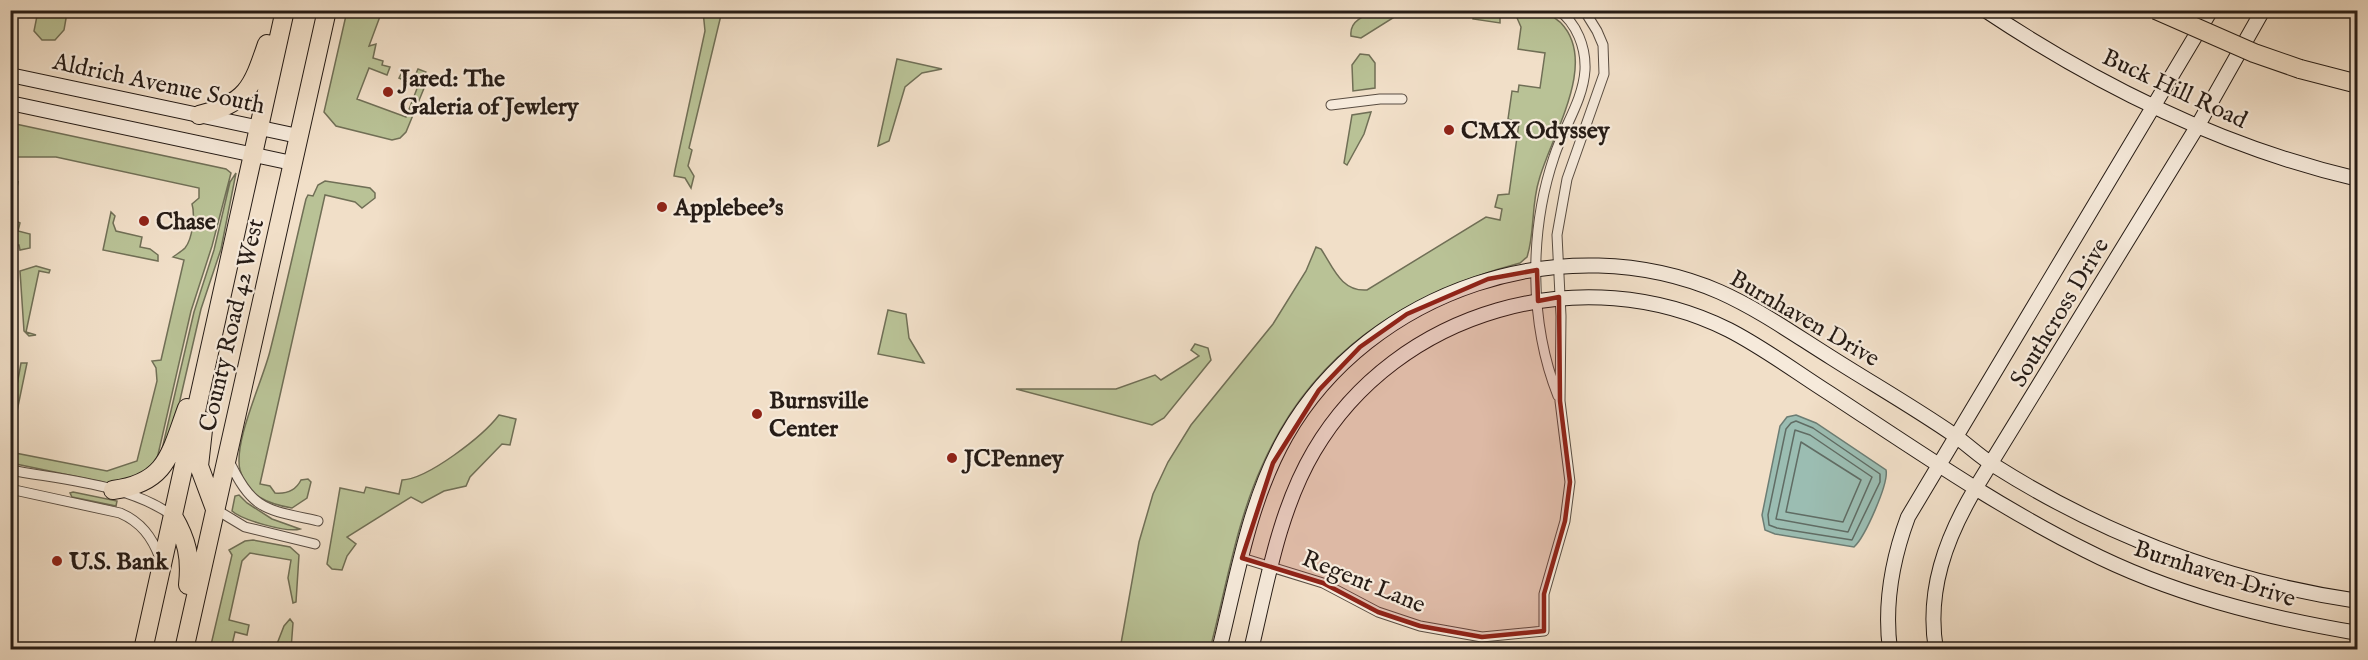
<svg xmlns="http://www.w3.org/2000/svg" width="2368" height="660" font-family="'IM FELL English',serif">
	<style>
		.green { fill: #b9c296; stroke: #706f56; stroke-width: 1.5 }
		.water { fill: #9bbdb2; stroke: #6c7d74; stroke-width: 1.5 }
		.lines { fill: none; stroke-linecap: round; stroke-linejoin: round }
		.shore { stroke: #606c64; stroke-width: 1.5 }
		.street-casing { stroke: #594d42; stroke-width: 11 }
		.secondary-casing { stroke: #261c16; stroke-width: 16 }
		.highway-casing { stroke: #261c16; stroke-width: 20 }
		.street { stroke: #f6eadb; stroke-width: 9 }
		.secondary { stroke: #f6eadb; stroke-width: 14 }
		.highway { stroke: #f1dfc8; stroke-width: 18 }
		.highway-bridge-casing { stroke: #261c16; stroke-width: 20; stroke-linecap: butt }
		.highway-bridge { stroke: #f1dfc8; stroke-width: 18 }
		.marked { fill: #8f2418; fill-opacity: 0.2; stroke: #8f2418; stroke-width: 4.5; stroke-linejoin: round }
		.poi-dot { fill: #8f2418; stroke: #f6eadb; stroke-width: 2 }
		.labels { text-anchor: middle; stroke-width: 4.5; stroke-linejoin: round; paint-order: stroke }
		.poi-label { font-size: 24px; font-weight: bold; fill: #261c16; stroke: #f6eadb; text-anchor: start }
		.street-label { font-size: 24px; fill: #261c16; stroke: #f6eadb }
	</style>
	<rect width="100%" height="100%" fill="#f1dfc8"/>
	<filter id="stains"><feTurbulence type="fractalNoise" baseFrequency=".00333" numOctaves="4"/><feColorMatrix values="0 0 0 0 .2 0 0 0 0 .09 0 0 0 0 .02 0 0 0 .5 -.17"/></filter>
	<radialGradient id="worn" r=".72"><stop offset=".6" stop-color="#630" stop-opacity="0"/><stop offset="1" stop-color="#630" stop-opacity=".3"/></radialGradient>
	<!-- green -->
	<path class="green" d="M 38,11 L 67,13 L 64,30 L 55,40 L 42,40 L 34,31 Z
		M 347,11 L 382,11 L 369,46 L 376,44 L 373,58 L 383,61 L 382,65 L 390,67 L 387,75 L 369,68 L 357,99 L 406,117 L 418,86 L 399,78 L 401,74 L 414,78 L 418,69 L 426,72 L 427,81 L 406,132 L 400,138 L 392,140 L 336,126 L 324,112 Z
		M 703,11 L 722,11 L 689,148 L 692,150 L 688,166 L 694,176 L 691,188 L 685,178 L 674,176 L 675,170 L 705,31 Z
		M 1381,11 L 1404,11 L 1361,38 L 1351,36 C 1349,18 1368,15 1381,11 Z
		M 1475,11 L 1488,11 L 1500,16 L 1500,23 L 1473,19 Z
		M 1514,11 C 1523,10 1533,9 1542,10 C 1548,12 1556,19 1561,23 C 1599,63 1551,136 1539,180 C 1531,205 1535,233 1527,257 L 1520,263 C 1404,294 1312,352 1262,466 C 1236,523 1226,589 1210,649 L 1120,649 L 1139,542 L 1153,494 L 1168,462 L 1191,425 L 1273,324 L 1306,271 L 1316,247 L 1321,249 C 1333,267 1341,292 1367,290 L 1486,217 L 1500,220 L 1502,209 L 1495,207 L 1498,195 L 1509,194 L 1519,123 L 1508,119 L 1512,91 L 1518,92 L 1519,85 L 1540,88 L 1545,53 L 1518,49 L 1521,27 Z
		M 1360,54 L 1369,55 L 1375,63 L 1375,88 L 1353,91 L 1352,65 Z
		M 897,59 L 942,69 L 922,73 L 905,87 L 889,141 L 878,146 Z
		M 1371,112 L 1364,134 L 1347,165 L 1344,163 L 1352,115 Z
		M 11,123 L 226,169 L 231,173 L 212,246 L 191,311 L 157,459 C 146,476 128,483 107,483 L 16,464 L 11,461 L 10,452 L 107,471 L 137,461 L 157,381 L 156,368 L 152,361 L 161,360 L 184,260 L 173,257 C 177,254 182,251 185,248 C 193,238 195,214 192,204 L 199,198 L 199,188 L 56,157 L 13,157 L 11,168 Z
		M 236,173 L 221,249 L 201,309 L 177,413 L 160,458 L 194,312 L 214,250 L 230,182 Z
		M 325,181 L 370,188 L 375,193 L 375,198 L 362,208 L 355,202 L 325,195 L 260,484 L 270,486 L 275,493 C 286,494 296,490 301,480 L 308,479 L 311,482 L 307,498 L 292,508 C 268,504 247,496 240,470 C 233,442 263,380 270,351 C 283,300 294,249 306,199 L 308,195 L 313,196 L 318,185 Z
		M 18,182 L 12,219 L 20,223 L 18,231 L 30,234 L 30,248 L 20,250 L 19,245 L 15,245 L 11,229 L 11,183 Z
		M 111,212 L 115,216 L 113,223 L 116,231 L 142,237 L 140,247 L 150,249 L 158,255 L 158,261 L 103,250 Z
		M 36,266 L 50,270 L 49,273 L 39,271 L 26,332 L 36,335 L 29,336 L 24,331 L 20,271 Z
		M 888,310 L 906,314 L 909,338 L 924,363 L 878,354 Z
		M 1195,344 L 1208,348 L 1211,360 L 1164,418 L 1152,425 L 1016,389 L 1116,389 L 1155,375 L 1161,380 L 1199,356 L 1191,350 Z
		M 21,363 L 27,363 L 11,440 L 11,418 Z
		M 499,415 L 516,419 L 510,445 L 502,444 L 470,477 L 466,486 L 444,491 L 422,503 L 411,497 L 347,537 L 356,544 L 347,556 L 342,570 L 332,569 L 327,564 L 340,488 L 364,493 L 366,487 L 399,494 L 402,480 C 428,479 483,436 499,415 Z
		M 73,492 L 117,501 L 116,506 L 72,497 L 70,493 Z
		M 239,495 L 247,503 L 272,519 L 300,529 C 287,533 242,520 232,511 L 235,496 Z
		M 253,540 L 290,547 L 299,555 L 296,602 L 293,603 L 288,578 L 291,560 L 250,553 L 242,561 L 229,620 L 249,625 L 247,635 L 235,632 L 231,649 L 210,649 L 232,555 L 229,550 L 245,541 Z
		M 290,619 L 293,623 L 291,649 L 275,649 L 284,626 Z"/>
	<!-- water -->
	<path class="water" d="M 1796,415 L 1816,423 L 1886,470 C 1889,483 1865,537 1854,547 L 1775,534 L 1765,530 L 1762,515 L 1780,426 L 1787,417 Z"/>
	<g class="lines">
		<!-- shore -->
		<path class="shore" d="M 1796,421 L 1813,428 L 1880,474 L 1880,482 L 1852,540 L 1777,528 L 1769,525 L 1768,515 L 1786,429 L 1791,423 Z
			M 1795,430 L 1810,435 L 1872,477 L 1848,532 L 1776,519 Z
			M 1801,442 L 1861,480 L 1843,522 L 1786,512 Z"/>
		<!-- street casing -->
		<g class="street-casing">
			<path id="street" d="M 1558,10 C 1577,23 1586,48 1585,70 C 1583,101 1563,128 1554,157 C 1529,231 1529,323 1558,396
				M 1331,105 L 1380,99 L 1402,99
				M 228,459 C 253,511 264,509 318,521
				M 10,470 C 63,480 129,484 173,516
				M 10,489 L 120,513 C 141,522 152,537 160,558
				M 215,509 L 245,527 L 315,544
				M 1242,558 L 1323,583 L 1378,612 L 1420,626 L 1482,637 L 1544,631 L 1544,594 L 1565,521 L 1570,482 L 1560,401 L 1561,316 L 1557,235 L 1567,179 L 1604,74 L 1603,45 L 1597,31 L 1584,10"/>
		</g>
		<!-- secondary casing -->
		<g class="secondary-casing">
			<path id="secondary" d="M 1985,10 C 2099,86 2224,148 2358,179
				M 10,75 L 298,136
				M 10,103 L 292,163
				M 1219,650 C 1237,578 1249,501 1286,436 C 1370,289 1565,225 1720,292 C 1760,310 1795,335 1832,358 C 1873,384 1915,408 1954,435 C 1968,445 1980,457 1995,466 C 2106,536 2228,582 2358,601
				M 1251,650 C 1267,583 1279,510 1314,451 C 1397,310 1583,257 1729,330 C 1764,348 1796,372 1829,393 C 1913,448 1995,505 2085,550 C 2171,594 2263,617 2358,633
				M 1890,650 C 1884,604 1892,560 1908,517 L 2211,10
				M 1936,650 C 1926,591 1946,538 1975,489 L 2197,127 L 2263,10"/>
		</g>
		<!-- highway casing -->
		<g class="highway-casing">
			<path id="highway" d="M 2300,69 L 2358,84
				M 199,115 C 247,103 252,88 267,44
				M 204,421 L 199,466 L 215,509
				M 113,490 C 167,483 170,454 187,408
				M 173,516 C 187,540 191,557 188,585
				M 143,650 L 285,10
				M 184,650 L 327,10"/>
		</g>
		<!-- street -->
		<use href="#street" class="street"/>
		<!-- secondary -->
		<use href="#secondary" class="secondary"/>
		<!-- highway -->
		<use href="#highway" class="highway"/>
		<!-- highway-bridge casing -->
		<g class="highway-bridge-casing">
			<path id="highway-bridge" d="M 2156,10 L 2254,53 L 2300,69"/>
		</g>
		<!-- highway-bridge -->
		<use href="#highway-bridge" class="highway-bridge"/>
	</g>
	<!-- marked area -->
	<path class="marked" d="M 1537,270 L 1538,301 L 1559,297 L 1560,401 L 1570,482 L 1565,521 L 1544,594 L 1544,631 L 1482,637 L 1420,626 L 1378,612 L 1323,583 L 1242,558 L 1273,463 L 1319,390 L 1360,347 L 1407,314 L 1488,279 Z"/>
	<!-- markers -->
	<g class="poi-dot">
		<circle cx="388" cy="92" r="6"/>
		<circle cx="1449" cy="130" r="6"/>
		<circle cx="662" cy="207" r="6"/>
		<circle cx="144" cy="221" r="6"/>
		<circle cx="757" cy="414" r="6"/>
		<circle cx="952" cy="458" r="6"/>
		<circle cx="57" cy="561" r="6"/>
	</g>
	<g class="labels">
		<!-- poi labels -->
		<g class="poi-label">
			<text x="400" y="86">Jared: The<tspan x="400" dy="28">Galeria of Jewlery</tspan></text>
			<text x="1461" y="138">CMX Odyssey</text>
			<text x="674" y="215">Applebee's</text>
			<text x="156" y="229">Chase</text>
			<text x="769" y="408">Burnsville<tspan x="769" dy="28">Center</tspan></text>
			<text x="964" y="466">JCPenney</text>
			<text x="69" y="569">U.S. Bank</text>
		</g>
		<!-- street labels -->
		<g class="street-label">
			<text transform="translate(159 83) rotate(12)" y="8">Aldrich Avenue South</text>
			<text transform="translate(2175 88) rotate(25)" y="8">Buck Hill Road</text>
			<text transform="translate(2059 312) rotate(-59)" y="8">Southcross Drive</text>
			<text transform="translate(1805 318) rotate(30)" y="8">Burnhaven Drive</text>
			<text transform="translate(231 325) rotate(-77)" y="8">County Road 42 West</text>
			<text transform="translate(2215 573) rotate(18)" y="8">Burnhaven Drive</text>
			<text transform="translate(1364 581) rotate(22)" y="8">Regent Lane</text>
		</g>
	</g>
	<!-- margin -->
	<rect width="2368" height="660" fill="none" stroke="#f1dfc8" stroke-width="36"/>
	<rect x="12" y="12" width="2344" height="636" fill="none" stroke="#261c16" stroke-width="3"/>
	<rect x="18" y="18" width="2332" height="624" fill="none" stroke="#261c16" stroke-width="1.5"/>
	<rect width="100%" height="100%" filter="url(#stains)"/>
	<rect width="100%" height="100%" fill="url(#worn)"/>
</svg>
